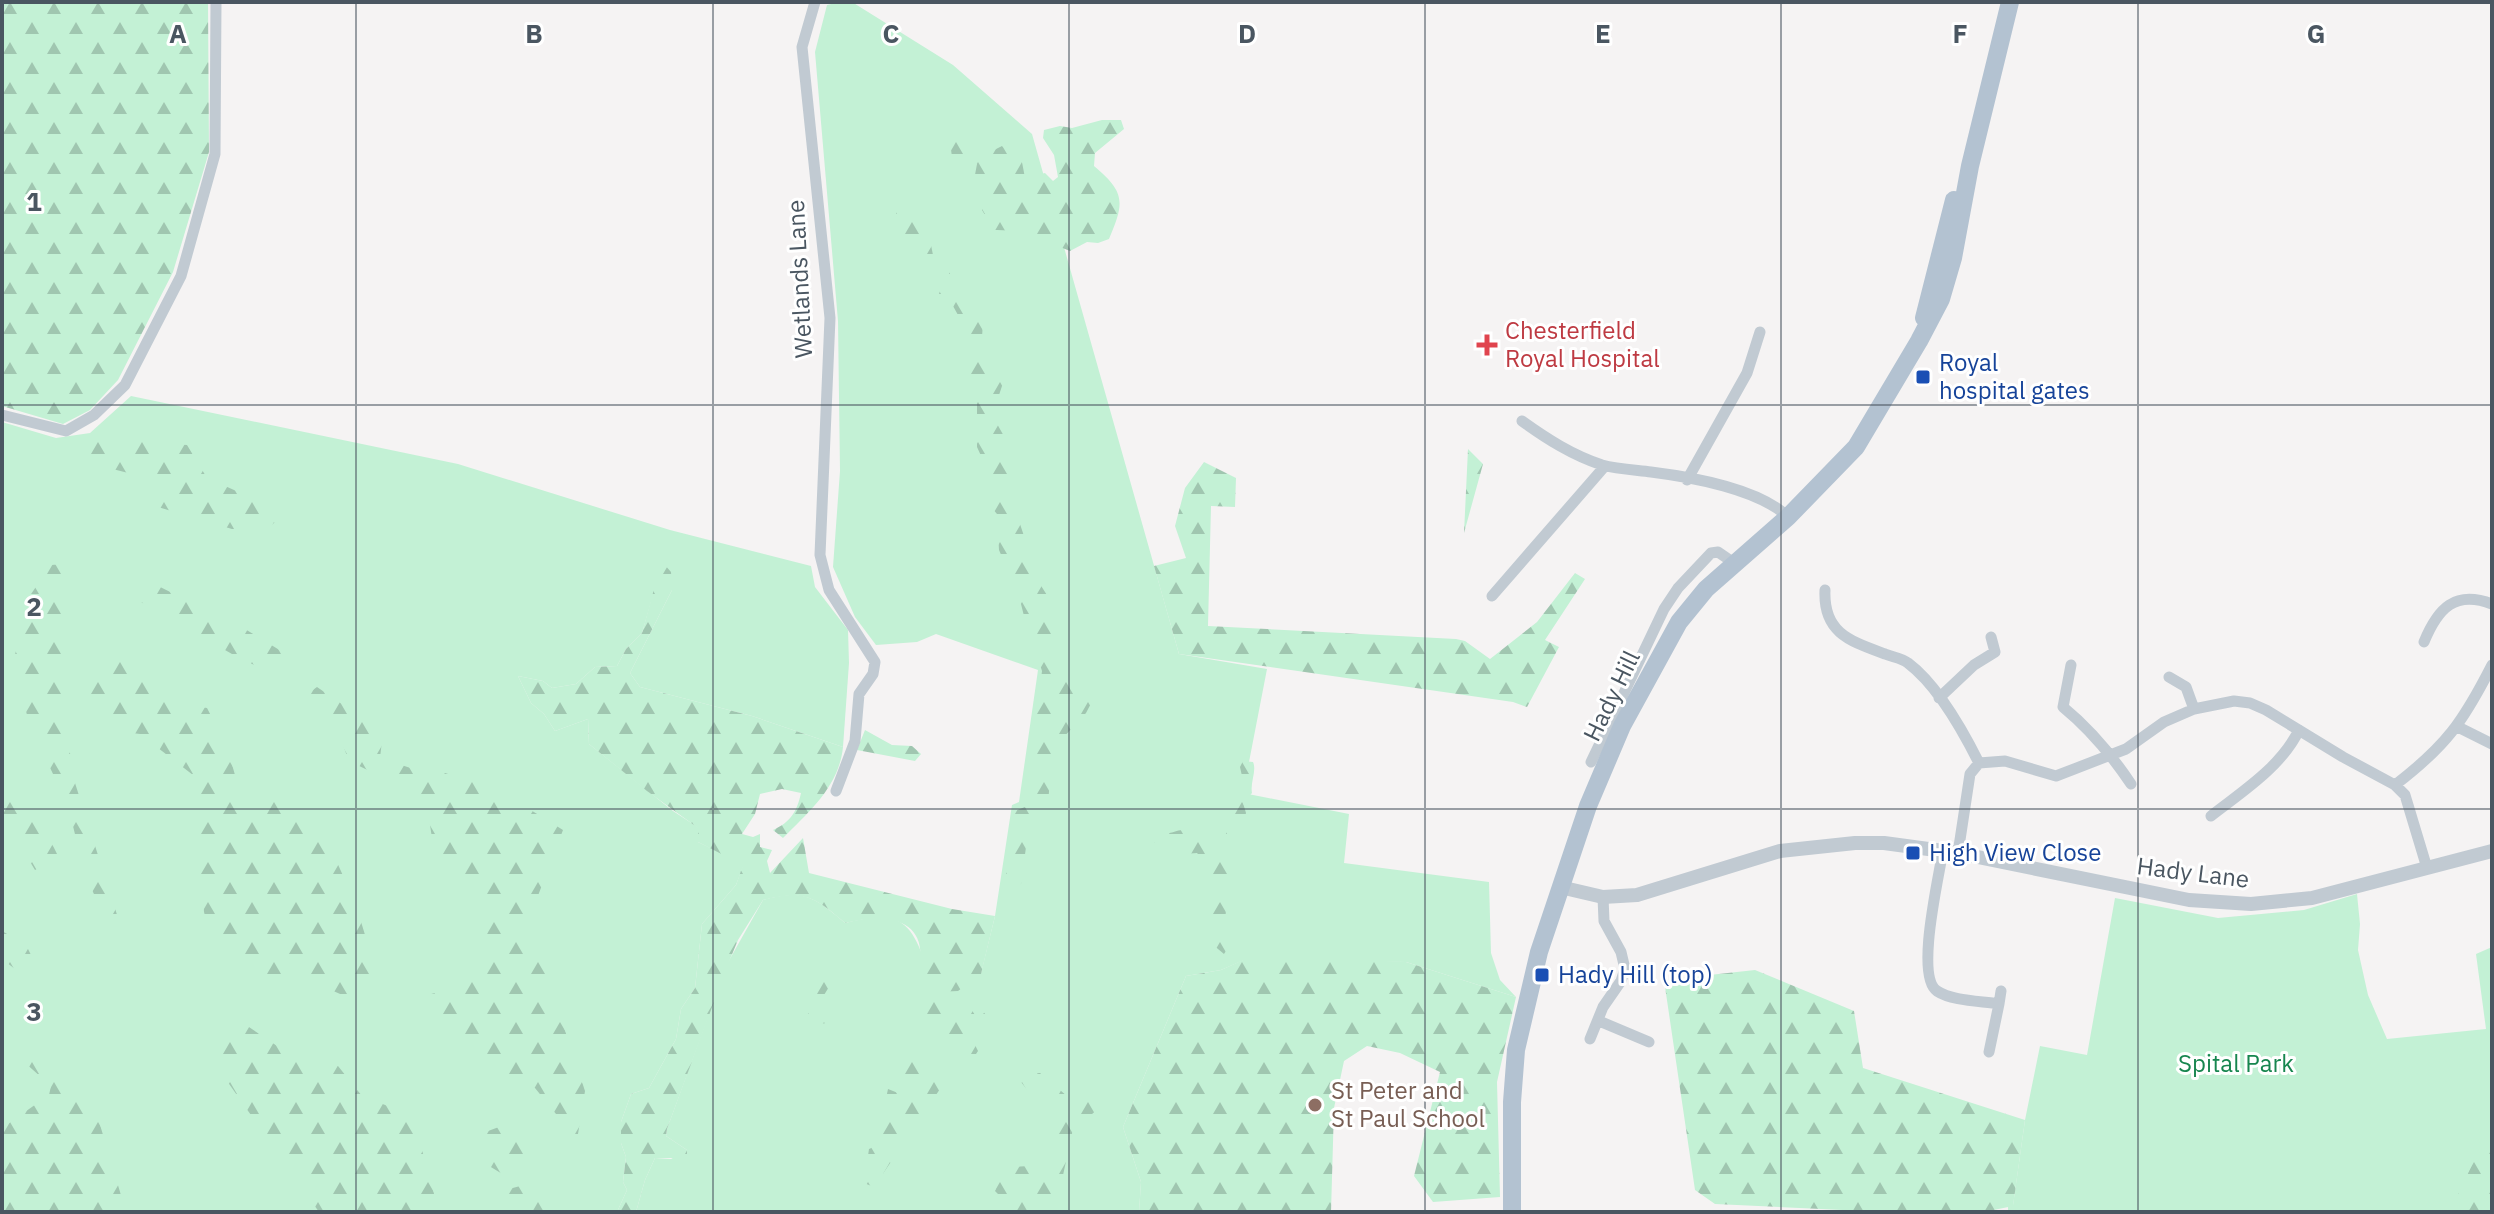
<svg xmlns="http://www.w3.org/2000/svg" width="2494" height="1214" font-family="'IBM Plex Sans',sans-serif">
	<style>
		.green { fill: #c3f1d5 }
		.forest { fill: url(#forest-firs) }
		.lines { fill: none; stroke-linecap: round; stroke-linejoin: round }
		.minor { stroke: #c1cad2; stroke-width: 11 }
		.tertiary { stroke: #c1cad2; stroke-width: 14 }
		.primary { stroke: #b3c2d1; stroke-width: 18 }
		.grid { fill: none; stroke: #4a5661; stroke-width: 2; stroke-opacity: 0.55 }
		.health-dot { fill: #e0444e; stroke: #fff; stroke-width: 3 }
		.transit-dot { fill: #1a4fb4; stroke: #fff; stroke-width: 3 }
		.education-dot { fill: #8d6e63; stroke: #fff; stroke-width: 3 }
		.labels { text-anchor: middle; stroke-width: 6; stroke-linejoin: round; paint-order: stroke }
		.street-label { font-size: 24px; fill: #4a5661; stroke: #fff }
		.health-label { font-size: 24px; fill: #be3a42; stroke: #fff; text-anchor: start }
		.transit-label { font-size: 24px; fill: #164399; stroke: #fff; text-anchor: start }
		.park-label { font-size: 24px; fill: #17864f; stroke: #fff }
		.education-label { font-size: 24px; fill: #785e54; stroke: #fff; text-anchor: start }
		.grid-label { font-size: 26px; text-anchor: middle; font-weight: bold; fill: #4a5661; stroke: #fff; stroke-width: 6; stroke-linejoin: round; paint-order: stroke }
	</style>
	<defs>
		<pattern id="forest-firs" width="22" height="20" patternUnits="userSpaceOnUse" patternTransform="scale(2)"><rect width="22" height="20" fill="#c3f1d5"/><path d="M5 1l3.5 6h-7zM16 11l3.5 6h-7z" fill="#a0c6b0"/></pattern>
	</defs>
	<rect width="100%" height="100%" fill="#f5f3f3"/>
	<!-- green -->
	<path class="green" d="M 840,2 L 852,2 L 953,65 L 1032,134 L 1179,654 L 1267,669 L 1243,793 L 1349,814 L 1344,863 L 1489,882 L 1491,953 L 1500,980 L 1516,997 L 1406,962 L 1244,960 L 1221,970 L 1186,976 L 1123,1127 L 1141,1182 L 1139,1212 L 636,1212 L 645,1180 L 655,1158 L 671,1159 L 687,1150 L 666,1136 L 667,1129 L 727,964 L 763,900 C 803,889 814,896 845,923 C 888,913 907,912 923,957 L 981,973 L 995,916 L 1012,805 L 1019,802 L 1038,670 L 936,634 L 917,642 L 876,645 L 855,617 L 833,567 L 840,471 L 838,321 L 815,52 L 827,5 Z
		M 131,396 L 458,464 L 670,530 L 811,566 L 815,587 L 848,630 L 849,663 L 843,747 L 752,716 L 640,687 L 630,673 L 672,590 L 651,602 L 642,633 L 626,649 L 617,666 L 595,667 L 576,684 L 552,688 L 543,681 L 518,676 L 531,703 L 544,714 L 555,731 L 588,719 L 589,744 L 673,811 L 699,828 L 698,842 L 744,864 L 736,885 L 702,924 L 695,988 L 681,1009 L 676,1039 L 649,1088 L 631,1094 L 621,1122 L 621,1143 L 626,1157 L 623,1182 L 627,1190 L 617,1212 L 2,1212 L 2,422 L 56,438 L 90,433 Z
		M 2357,894 L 2360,924 L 2358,950 L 2368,995 L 2387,1039 L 2486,1029 L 2476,954 L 2492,947 L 2492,1124 L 2451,1212 L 2008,1212 L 2008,1205 L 2013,1205 L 2025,1120 L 2040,1046 L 2087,1055 L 2115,898 L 2218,918 L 2304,910 Z"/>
	<!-- forest -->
	<path class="forest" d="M 2,2 L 208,2 L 209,152 L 173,272 L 118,380 L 90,410 L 63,424 L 2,406 Z
		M 1102,120 L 1121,120 L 1124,129 L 1095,153 L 1094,166 C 1125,192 1125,202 1109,239 L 1098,243 L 1087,242 L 1070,251 C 1045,241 1023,229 994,230 L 982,210 L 985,203 L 972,191 L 977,164 L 952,157 L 950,142 L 962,138 L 978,152 L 990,152 L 1002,146 L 1022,162 L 1025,178 L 1045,173 L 1053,181 L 1058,177 L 1054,155 L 1043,138 L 1044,130 L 1060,126 L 1072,128 Z
		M 892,184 L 896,185 L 927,225 L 934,260 C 956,270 947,274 955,290 L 948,300 L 939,294 L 943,282 L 938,273 L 927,267 L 922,251 L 905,242 L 901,233 L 902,222 L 896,217 L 897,199 L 888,189 Z
		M 960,291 L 968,293 L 975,305 L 969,315 L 973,314 L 983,322 L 982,337 L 985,342 L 979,351 L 978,361 L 983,366 L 992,361 L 1001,373 L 1002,386 L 998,398 L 996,422 L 1010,447 L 1016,512 L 1029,551 L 1037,561 L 1038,581 L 1052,603 L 1054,635 L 1048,645 L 1050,665 L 1077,689 L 1086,687 L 1097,692 L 1086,713 L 1061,740 L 1051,767 L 1047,816 L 1031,828 L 1034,838 L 1026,847 L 1021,884 L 1014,885 L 1006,878 L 1007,858 L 1017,834 L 1013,826 L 1015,811 L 1025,807 L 1042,671 L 1037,655 L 1022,638 L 1025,620 L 1019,596 L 999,550 L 997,514 L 986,501 L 988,471 L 977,447 L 977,395 L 969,390 L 971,367 L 963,332 L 971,326 L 958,315 L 953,306 Z
		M 131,441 L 187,445 L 207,478 L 286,513 L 268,528 L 232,529 L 158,507 L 148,478 L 81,461 L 78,442 Z
		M 1468,449 L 1483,464 L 1464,533 Z
		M 1204,462 L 1236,478 L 1235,507 L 1211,506 L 1208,626 L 1456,639 L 1465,641 L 1490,659 L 1537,622 L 1575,573 L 1585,579 L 1545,640 L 1559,647 L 1527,707 L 1513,702 L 1179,654 L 1154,566 L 1186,558 L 1175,526 L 1185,488 Z
		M 65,564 L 62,705 L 75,783 L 119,921 L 109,926 L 85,875 L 72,822 L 54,776 L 30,726 L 13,663 L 29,597 L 51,565 Z
		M 664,564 L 671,572 L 672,590 L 630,673 L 640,687 L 752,716 L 843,747 C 839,786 810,811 783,838 L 773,830 C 791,822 797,811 801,793 L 782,789 L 760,794 L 755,814 L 742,834 L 753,837 L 760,834 L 760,847 L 772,850 L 767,861 L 770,873 L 803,838 L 809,873 L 952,909 L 995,916 L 981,974 L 958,991 L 936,992 L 917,978 C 933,920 892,912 845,923 C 814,896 804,890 763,900 L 738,940 L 728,964 L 667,1129 L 666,1136 L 687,1150 L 687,1158 L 655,1158 L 645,1180 L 636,1212 L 617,1212 L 627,1190 L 623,1182 L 626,1157 L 621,1143 L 621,1122 L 631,1094 L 649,1088 L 676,1039 L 681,1009 L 695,988 L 702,924 L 736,885 L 743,865 L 698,842 L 698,828 L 647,791 L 589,744 L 588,719 L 555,731 L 544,714 L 531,703 L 518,676 L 543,681 L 552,688 L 576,684 L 595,667 L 617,666 L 626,649 L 642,633 L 659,571 Z
		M 144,579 L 245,629 L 286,654 L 288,670 L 278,676 L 239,658 L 132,597 Z
		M 108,656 L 133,665 L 177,703 L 207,708 L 227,747 L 241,796 L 289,801 L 330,847 L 355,902 L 376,971 L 368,1000 L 347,997 L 315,983 L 289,980 L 272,984 L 256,977 L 214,949 L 204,912 L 193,775 L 140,734 L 107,730 L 78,691 Z
		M 317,687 L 383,732 L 380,758 L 441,778 L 445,773 L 500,791 L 563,830 L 523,935 L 543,964 L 585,1091 L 577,1140 L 535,1088 L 515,1078 L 480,1069 L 478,1054 L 450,1027 L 416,1018 L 423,996 L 460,987 L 471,976 L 496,910 L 468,881 L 435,858 L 427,805 L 429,800 L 349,761 L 336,727 L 303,697 Z
		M 865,730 L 892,745 L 912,746 L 921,754 L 915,761 L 857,750 Z
		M 1243,761 L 1253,762 C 1257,771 1250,782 1252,793 L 1243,803 L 1246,813 L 1229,870 L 1235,878 C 1233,890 1224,906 1226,917 C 1229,935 1237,936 1224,954 L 1212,944 L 1216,920 L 1212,912 L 1221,900 L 1219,896 L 1210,896 L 1204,888 C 1205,875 1208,864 1197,853 L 1170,855 L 1163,846 L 1140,836 L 1141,830 C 1157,828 1158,833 1169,833 C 1173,833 1177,830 1182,830 C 1194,830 1205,838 1209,848 L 1216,841 L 1224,842 L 1228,825 L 1233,821 L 1233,802 C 1244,796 1240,789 1237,778 L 1242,776 L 1240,767 Z
		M 6,776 C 23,804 46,829 59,858 L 35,870 L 2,815 L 2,778 Z
		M 2,931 L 26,945 L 34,961 L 15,969 L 2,959 Z
		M 1346,959 L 1406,962 L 1516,997 L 1497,1082 L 1500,1197 L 1433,1202 L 1414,1176 L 1440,1072 L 1400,1053 L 1367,1046 L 1344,1061 L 1334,1108 L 1331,1212 L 1139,1212 L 1141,1182 L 1123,1127 L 1186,976 L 1221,970 L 1243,960 Z
		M 826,962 L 835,963 L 832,982 L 824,995 L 828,1000 L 825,1006 L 829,1010 L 827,1023 L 819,1024 L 812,1030 L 803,1025 L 803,1018 L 809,1013 L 819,1016 L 821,1008 L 813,992 Z
		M 1755,970 L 1854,1011 L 1863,1068 L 2025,1120 L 2013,1206 L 1984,1212 L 1885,1212 L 1715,1204 L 1695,1190 L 1664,980 Z
		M 913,996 L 946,1000 L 969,1006 L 975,1015 L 970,1021 L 971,1026 L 994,1003 L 1002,1009 L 998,1020 L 974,1043 L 978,1051 L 974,1057 L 964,1057 L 959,1051 L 953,1053 L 952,1061 L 948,1063 L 945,1060 L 949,1051 L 936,1041 L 938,1031 L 932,1023 L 911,1021 L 902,1012 Z
		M 243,1023 L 286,1052 L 338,1066 L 362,1096 L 416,1117 L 429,1133 L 422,1150 L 439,1212 L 319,1212 L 213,1061 Z
		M 925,1050 L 935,1080 L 942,1086 L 874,1187 L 864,1183 L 869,1149 L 876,1146 L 888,1089 L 898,1093 L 892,1114 L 904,1120 L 902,1100 L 916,1091 L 896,1077 L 908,1055 L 913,1056 L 916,1051 Z
		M 24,1053 L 82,1085 L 95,1108 L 123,1202 L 128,1212 L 2,1212 L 2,1128 L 49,1095 L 51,1086 L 23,1061 Z
		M 1040,1073 L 1074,1102 L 1080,1096 L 1093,1100 L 1098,1109 L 1086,1119 L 1075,1120 L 1055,1212 L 1003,1212 L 1007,1203 L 995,1191 L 999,1179 L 1010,1167 L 1029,1166 L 1026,1159 L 1028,1151 L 1050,1159 L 1059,1147 L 1057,1139 L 1043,1137 L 1034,1131 L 1033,1125 L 1058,1125 L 1067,1113 L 1054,1099 L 1029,1092 L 1021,1082 L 1028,1074 Z
		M 2492,1122 L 2492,1212 L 2450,1212 Z
		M 507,1124 L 521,1127 L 529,1158 L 529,1174 L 504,1175 L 481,1161 L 480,1134 Z
		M 554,1177 L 543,1212 L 510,1212 L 501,1191 Z"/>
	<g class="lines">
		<!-- minor -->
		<path class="minor" d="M 815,2 L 802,47 L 830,318 L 820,555 L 829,590 L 875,662 L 873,674 L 859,694 L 855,741 L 836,791
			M 2,415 L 66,431 L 94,415 L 125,385 L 181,276 L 215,154 L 216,2
			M 1522,421 C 1547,439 1572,455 1602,465 C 1617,469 1635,470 1651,472 C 1691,477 1759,489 1788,517
			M 1687,480 L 1747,373 L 1760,332
			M 1825,590 C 1823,633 1850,641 1885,654 C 1892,657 1902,658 1908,663 C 1936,684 1963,731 1979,763
			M 1492,596 L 1605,466
			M 2424,642 C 2438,608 2455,590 2492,604
			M 2071,665 L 2063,707 C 2091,730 2111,754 2131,784
			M 1939,698 L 1974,665 L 1995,652 L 1991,637
			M 2194,709 L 2234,701 L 2250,703 L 2266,710 L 2343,757 L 2395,785 L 2405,795 L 2427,868
			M 2458,727 L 2492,744
			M 1591,762 L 1664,609 L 1678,588 L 1711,553 L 1718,552 L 1734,563
			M 2395,785 C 2446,746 2463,722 2492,665
			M 2211,816 C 2243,791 2281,767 2299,730
			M 1943,850 C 1939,877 1915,977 1937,991 C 1952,1001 1981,1001 1999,1004 L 1989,1052
			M 1958,853 L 1970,774 L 1979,763 L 2005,761 L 2056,776 L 2126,749 L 2164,722 L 2194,709 L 2186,687 L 2169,677
			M 1999,1004 L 2001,991
			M 1599,1021 L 1649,1042
			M 1590,1039 L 1603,1007 L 1621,981 L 1625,969 L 1621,952 L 1604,921 L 1603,897"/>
		<!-- tertiary -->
		<path class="tertiary" d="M 1560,887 L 1603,897 L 1637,895 L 1780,851 L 1855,843 L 1884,843 L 1958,853 L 2189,900 L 2251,904 L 2312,898 L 2492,851"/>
		<!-- primary -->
		<path class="primary" d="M 1924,318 L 1954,200
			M 1512,1212 L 1512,1102 L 1516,1050 L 1539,952 L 1588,806 L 1622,726 L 1679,622 L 1706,589 L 1788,517 L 1856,447 L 1919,341 L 1941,299 L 1953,258 L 1970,166 L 2010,2"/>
	</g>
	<!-- grid -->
	<path class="grid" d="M 356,2 L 356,1212M 713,2 L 713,1212M 1069,2 L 1069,1212M 1425,2 L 1425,1212M 1781,2 L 1781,1212M 2138,2 L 2138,1212M 2,405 L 2492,405M 2,809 L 2492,809"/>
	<!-- markers -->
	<path class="health-dot" d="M1483 333h8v8h8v8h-8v8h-8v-8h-8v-8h8z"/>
	<g class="transit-dot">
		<rect x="1915" y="369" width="16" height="16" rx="4"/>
		<rect x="1905" y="845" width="16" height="16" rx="4"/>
		<rect x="1534" y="967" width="16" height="16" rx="4"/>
	</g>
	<circle class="education-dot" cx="1315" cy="1105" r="8"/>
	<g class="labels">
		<!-- street labels -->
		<g class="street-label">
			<text transform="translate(800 279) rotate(-93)" y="8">Wetlands Lane</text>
			<text transform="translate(1612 696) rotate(-64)" y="8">Hady Hill</text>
			<text transform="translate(2193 873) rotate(7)" y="8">Hady Lane</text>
		</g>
		<!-- health labels -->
		<g class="health-label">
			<text x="1505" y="339">Chesterfield<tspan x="1505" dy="28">Royal Hospital</tspan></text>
		</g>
		<!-- transit labels -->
		<g class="transit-label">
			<text x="1939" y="371">Royal<tspan x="1939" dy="28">hospital gates</tspan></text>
			<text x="1929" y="861">High View Close</text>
			<text x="1558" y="983">Hady Hill (top)</text>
		</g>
		<!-- park labels -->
		<g class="park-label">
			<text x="2236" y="1072">Spital Park</text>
		</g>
		<!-- education labels -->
		<g class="education-label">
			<text x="1331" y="1099">St Peter and<tspan x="1331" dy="28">St Paul School</tspan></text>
		</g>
	</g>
	<g class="grid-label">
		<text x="178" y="43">A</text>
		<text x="534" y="43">B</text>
		<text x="891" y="43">C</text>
		<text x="1247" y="43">D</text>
		<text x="1603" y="43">E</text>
		<text x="1960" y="43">F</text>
		<text x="2316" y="43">G</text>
		<text x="34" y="211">1</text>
		<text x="34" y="616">2</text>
		<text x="34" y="1021">3</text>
	</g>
	<!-- border -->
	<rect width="2494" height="1214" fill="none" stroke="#4a5661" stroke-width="8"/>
</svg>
